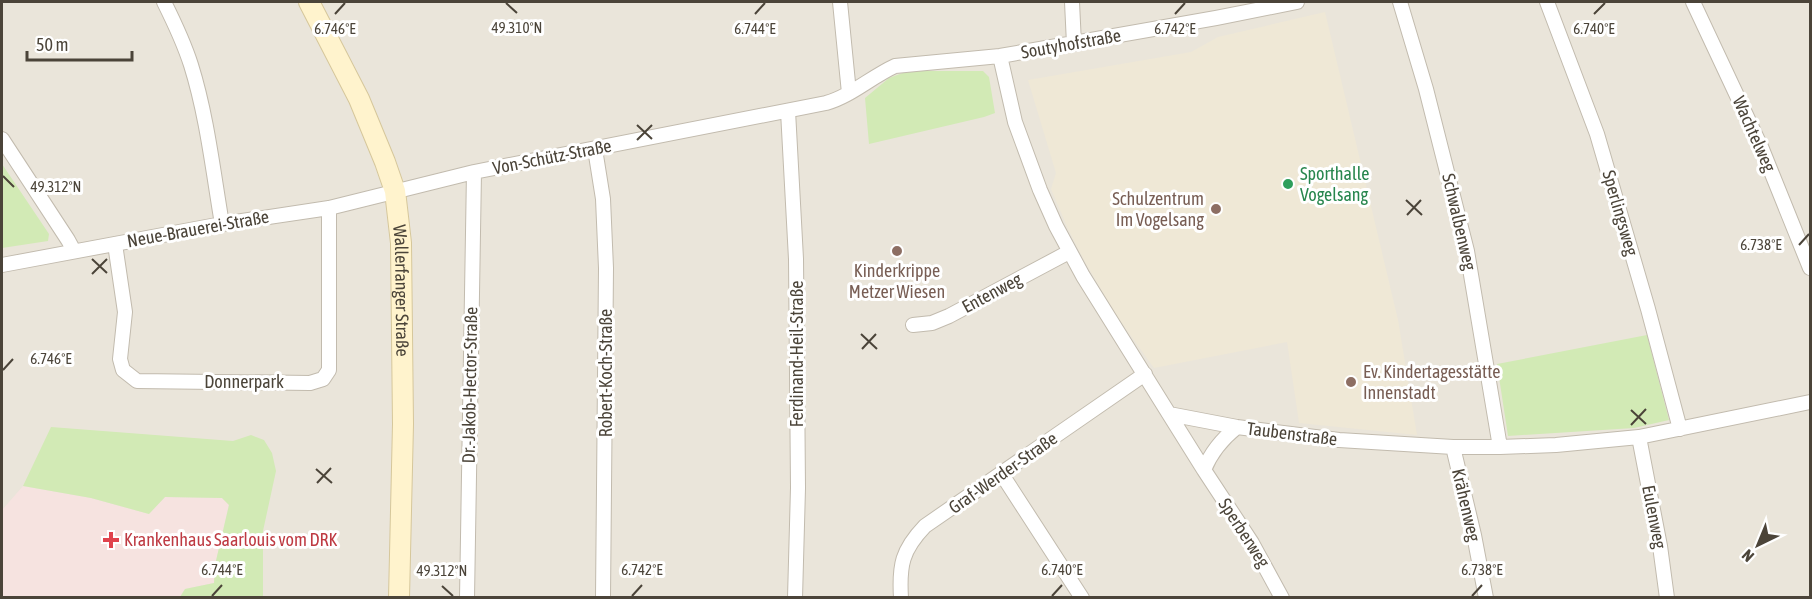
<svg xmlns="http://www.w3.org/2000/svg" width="1812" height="599" font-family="'Asap Condensed',sans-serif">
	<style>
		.residential { fill: #eae5da }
		.education { fill: #efe8d6 }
		.medical { fill: #f6e3e0 }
		.green { fill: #d2eab5 }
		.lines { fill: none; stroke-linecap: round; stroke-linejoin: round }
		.minor-casing { stroke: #c2bbae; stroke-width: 16 }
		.secondary-casing { stroke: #d6c79b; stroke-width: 22 }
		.minor { stroke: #fff; stroke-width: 14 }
		.secondary { stroke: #fff3cd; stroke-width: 20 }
		.ticks { fill: none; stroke: #4b4439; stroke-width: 2 }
		.leisure-dot { fill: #2e9e5b; stroke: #fff; stroke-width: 2 }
		.education-dot { fill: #8d6e63; stroke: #fff; stroke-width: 2 }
		.health-dot { fill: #e0444e; stroke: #fff; stroke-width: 2 }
		.labels { text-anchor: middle; stroke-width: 6; stroke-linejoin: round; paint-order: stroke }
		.street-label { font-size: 18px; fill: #4b4439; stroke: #fff }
		.leisure-label { font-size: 18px; fill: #27864d; stroke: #fff; text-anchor: start }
		.education-label { font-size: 18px; fill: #785e54; stroke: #fff; text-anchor: end }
		.health-label { font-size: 18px; fill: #be3a42; stroke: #fff; text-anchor: start }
		.ticks-label { font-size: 15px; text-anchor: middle; fill: #4b4439; stroke: #fff; stroke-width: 6; stroke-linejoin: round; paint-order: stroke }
	</style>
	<rect width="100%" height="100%" fill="#f6f3ec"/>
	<!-- residential -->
	<path class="residential" d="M 2,2 L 1810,2 L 1810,597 L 2,597 Z"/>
	<!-- education -->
	<path class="education" d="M 1325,12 L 1398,320 L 1417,435 L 1299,423 L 1287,342 L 1154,368 L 1118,318 L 1085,262 L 1068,229 L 1051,189 L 1056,173 L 1028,80 L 1191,52 L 1218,37 Z"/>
	<!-- medical -->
	<path class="medical" d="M 23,486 L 91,498 L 149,514 L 165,497 L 222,498 L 229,504 L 215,565 L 214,583 L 185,589 L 180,597 L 2,598 L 2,510 Z"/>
	<!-- green -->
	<path class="green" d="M 908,71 L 983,71 L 989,77 L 995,113 L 984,117 L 869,144 L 865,98 L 889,78 Z
		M 2,164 L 49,234 L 48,241 L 2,248 Z
		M 1647,335 L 1669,420 L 1634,428 L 1508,436 L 1497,364 Z
		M 51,427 L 233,441 L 251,435 L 264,440 L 272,453 L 276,471 L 263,531 L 263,597 L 180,597 L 185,589 L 214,583 L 215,565 L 229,505 L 222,498 L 165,497 L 149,514 L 91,498 L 23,486 Z"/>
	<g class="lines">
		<!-- minor casing -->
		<g class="minor-casing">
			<path id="minor" d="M 164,2 C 174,22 184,43 191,65 C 207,116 213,171 222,224
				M 840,2 L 849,93
				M 1072,2 L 1074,44
				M 1400,2 L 1426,89 L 1467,251 L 1500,447
				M 1547,2 L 1597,134 L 1648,309 L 1680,429
				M 1693,2 L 1762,149 L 1810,268
				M 1000,56 L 1015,122 L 1040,190 L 1056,226 L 1083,276 L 1169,414 L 1237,427 L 1339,440 L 1453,447 L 1500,447 L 1556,445 L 1639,437 L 1810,402
				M 788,111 L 796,259 L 798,488 L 795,598
				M 2,139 L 68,240 L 74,251
				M 595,149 L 603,199 L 606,268 L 603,598
				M 115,244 L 125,312 L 120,359 L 123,370 L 137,381 L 310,383 L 323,379 L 329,370 L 329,208
				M 2,265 L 222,224 L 329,208 L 474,172 L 826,103 C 851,96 871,77 895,66 L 1000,56 L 1216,18 L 1297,2
				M 913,325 L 932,323 L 949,316 L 1069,252
				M 1169,414 L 1204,470 L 1252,543 L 1282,598
				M 1639,437 L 1660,546 L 1667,598
				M 1453,447 L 1474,535 L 1486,598
				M 1204,470 C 1211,452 1222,439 1237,427
				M 1001,473 L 1082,598
				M 467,598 L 474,172
				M 901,598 C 899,565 902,550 925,526 L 1145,374"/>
		</g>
		<!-- secondary casing -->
		<g class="secondary-casing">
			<g id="secondary">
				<path id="s1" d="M 309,2 L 359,99 L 385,162 L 395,191 L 401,243 L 403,424 L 399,598"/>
			</g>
		</g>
		<!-- minor -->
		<use href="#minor" class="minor"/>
		<!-- secondary -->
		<use href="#secondary" class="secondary"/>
	</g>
	<!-- ticks -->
	<path class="ticks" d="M 506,3 L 517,13M 335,14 L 345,3M 755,14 L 765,3M 1175,14 L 1185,3M 1594,14 L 1605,3M 637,125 L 652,139M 637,140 L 652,125M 3,176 L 14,187M 1406,200 L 1422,215M 1407,215 L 1421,200M 1799,245 L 1809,234M 92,259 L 107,273M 92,274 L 107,259M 861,334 L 877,349M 862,349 L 876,334M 3,370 L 13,359M 1631,410 L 1646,424M 1631,425 L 1646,409M 316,469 L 332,483M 317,483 L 331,468M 442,586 L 453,596M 212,596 L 222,585M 632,596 L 642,585M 1052,596 L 1062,585M 1472,596 L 1482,585"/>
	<!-- markers -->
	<circle class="leisure-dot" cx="1288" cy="184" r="6"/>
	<g class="education-dot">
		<circle cx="1216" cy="209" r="6"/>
		<circle cx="897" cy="251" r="6"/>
		<circle cx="1351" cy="382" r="6"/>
	</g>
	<path class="health-dot" d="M108 531h6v6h6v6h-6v6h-6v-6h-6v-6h6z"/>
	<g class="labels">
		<!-- street labels -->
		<g class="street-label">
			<text transform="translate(1071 44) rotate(-10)" y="6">Soutyhofstraße</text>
			<text transform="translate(1754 134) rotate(66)" y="6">Wachtelweg</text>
			<text transform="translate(552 157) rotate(-11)" y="6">Von-Schütz-Straße</text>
			<text transform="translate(1620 213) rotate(74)" y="6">Sperlingsweg</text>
			<text transform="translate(1459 222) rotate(77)" y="6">Schwalbenweg</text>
			<text transform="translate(198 229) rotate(-10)" y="6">Neue-Brauerei-Straße</text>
			<text dy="6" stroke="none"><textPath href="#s1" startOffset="308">Wallerfanger Straße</textPath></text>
			<text transform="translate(992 293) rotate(-28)" y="6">Entenweg</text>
			<text transform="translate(797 354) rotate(-90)" y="6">Ferdinand-Heil-Straße</text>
			<text transform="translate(606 373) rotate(-90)" y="6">Robert-Koch-Straße</text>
			<text x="244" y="388">Donnerpark</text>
			<text transform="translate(470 385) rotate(-89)" y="6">Dr.-Jakob-Hector-Straße</text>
			<text transform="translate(1292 434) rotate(7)" y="6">Taubenstraße</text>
			<text transform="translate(1003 473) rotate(-35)" y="6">Graf-Werder-Straße</text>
			<text transform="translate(1466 505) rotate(77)" y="6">Krähenweg</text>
			<text transform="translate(1654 517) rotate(79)" y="6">Eulenweg</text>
			<text transform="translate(1244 533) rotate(57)" y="6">Sperberweg</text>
		</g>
		<!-- leisure labels -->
		<g class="leisure-label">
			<text x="1300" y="180">Sporthalle<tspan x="1300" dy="21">Vogelsang</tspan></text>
		</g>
		<!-- education labels -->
		<g class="education-label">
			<text x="1204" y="205">Schulzentrum<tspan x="1204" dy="21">Im Vogelsang</tspan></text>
			<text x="897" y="277" text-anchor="middle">Kinderkrippe<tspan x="897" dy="21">Metzer Wiesen</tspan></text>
			<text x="1363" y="378" text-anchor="start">Ev. Kindertagesstätte<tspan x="1363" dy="21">Innenstadt</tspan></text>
		</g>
		<!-- health labels -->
		<g class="health-label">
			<text x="124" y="546">Krankenhaus Saarlouis vom DRK</text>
		</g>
	</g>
	<g class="ticks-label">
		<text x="517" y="33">49.310°N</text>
		<text x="335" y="34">6.746°E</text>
		<text x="755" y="34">6.744°E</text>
		<text x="1175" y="34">6.742°E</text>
		<text x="1594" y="34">6.740°E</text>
		<text x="56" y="192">49.312°N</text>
		<text x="1761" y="250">6.738°E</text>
		<text x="51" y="364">6.746°E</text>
		<text x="222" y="575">6.744°E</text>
		<text x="642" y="575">6.742°E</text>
		<text x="1062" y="575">6.740°E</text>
		<text x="1482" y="575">6.738°E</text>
		<text x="442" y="576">49.312°N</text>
	</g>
	<!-- border -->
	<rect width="1812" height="599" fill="none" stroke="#4b4439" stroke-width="6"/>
	<!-- north arrow -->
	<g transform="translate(1758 545) rotate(223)" stroke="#ffffff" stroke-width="4.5" paint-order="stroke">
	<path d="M0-4.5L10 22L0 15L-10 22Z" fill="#4b4439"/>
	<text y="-9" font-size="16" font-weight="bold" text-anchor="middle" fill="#4b4439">N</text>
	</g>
	<!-- scale -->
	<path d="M27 51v9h105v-9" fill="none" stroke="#4b4439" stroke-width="3"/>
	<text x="36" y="51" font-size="18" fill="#4b4439" stroke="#ffffff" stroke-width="4.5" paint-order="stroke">50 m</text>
</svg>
